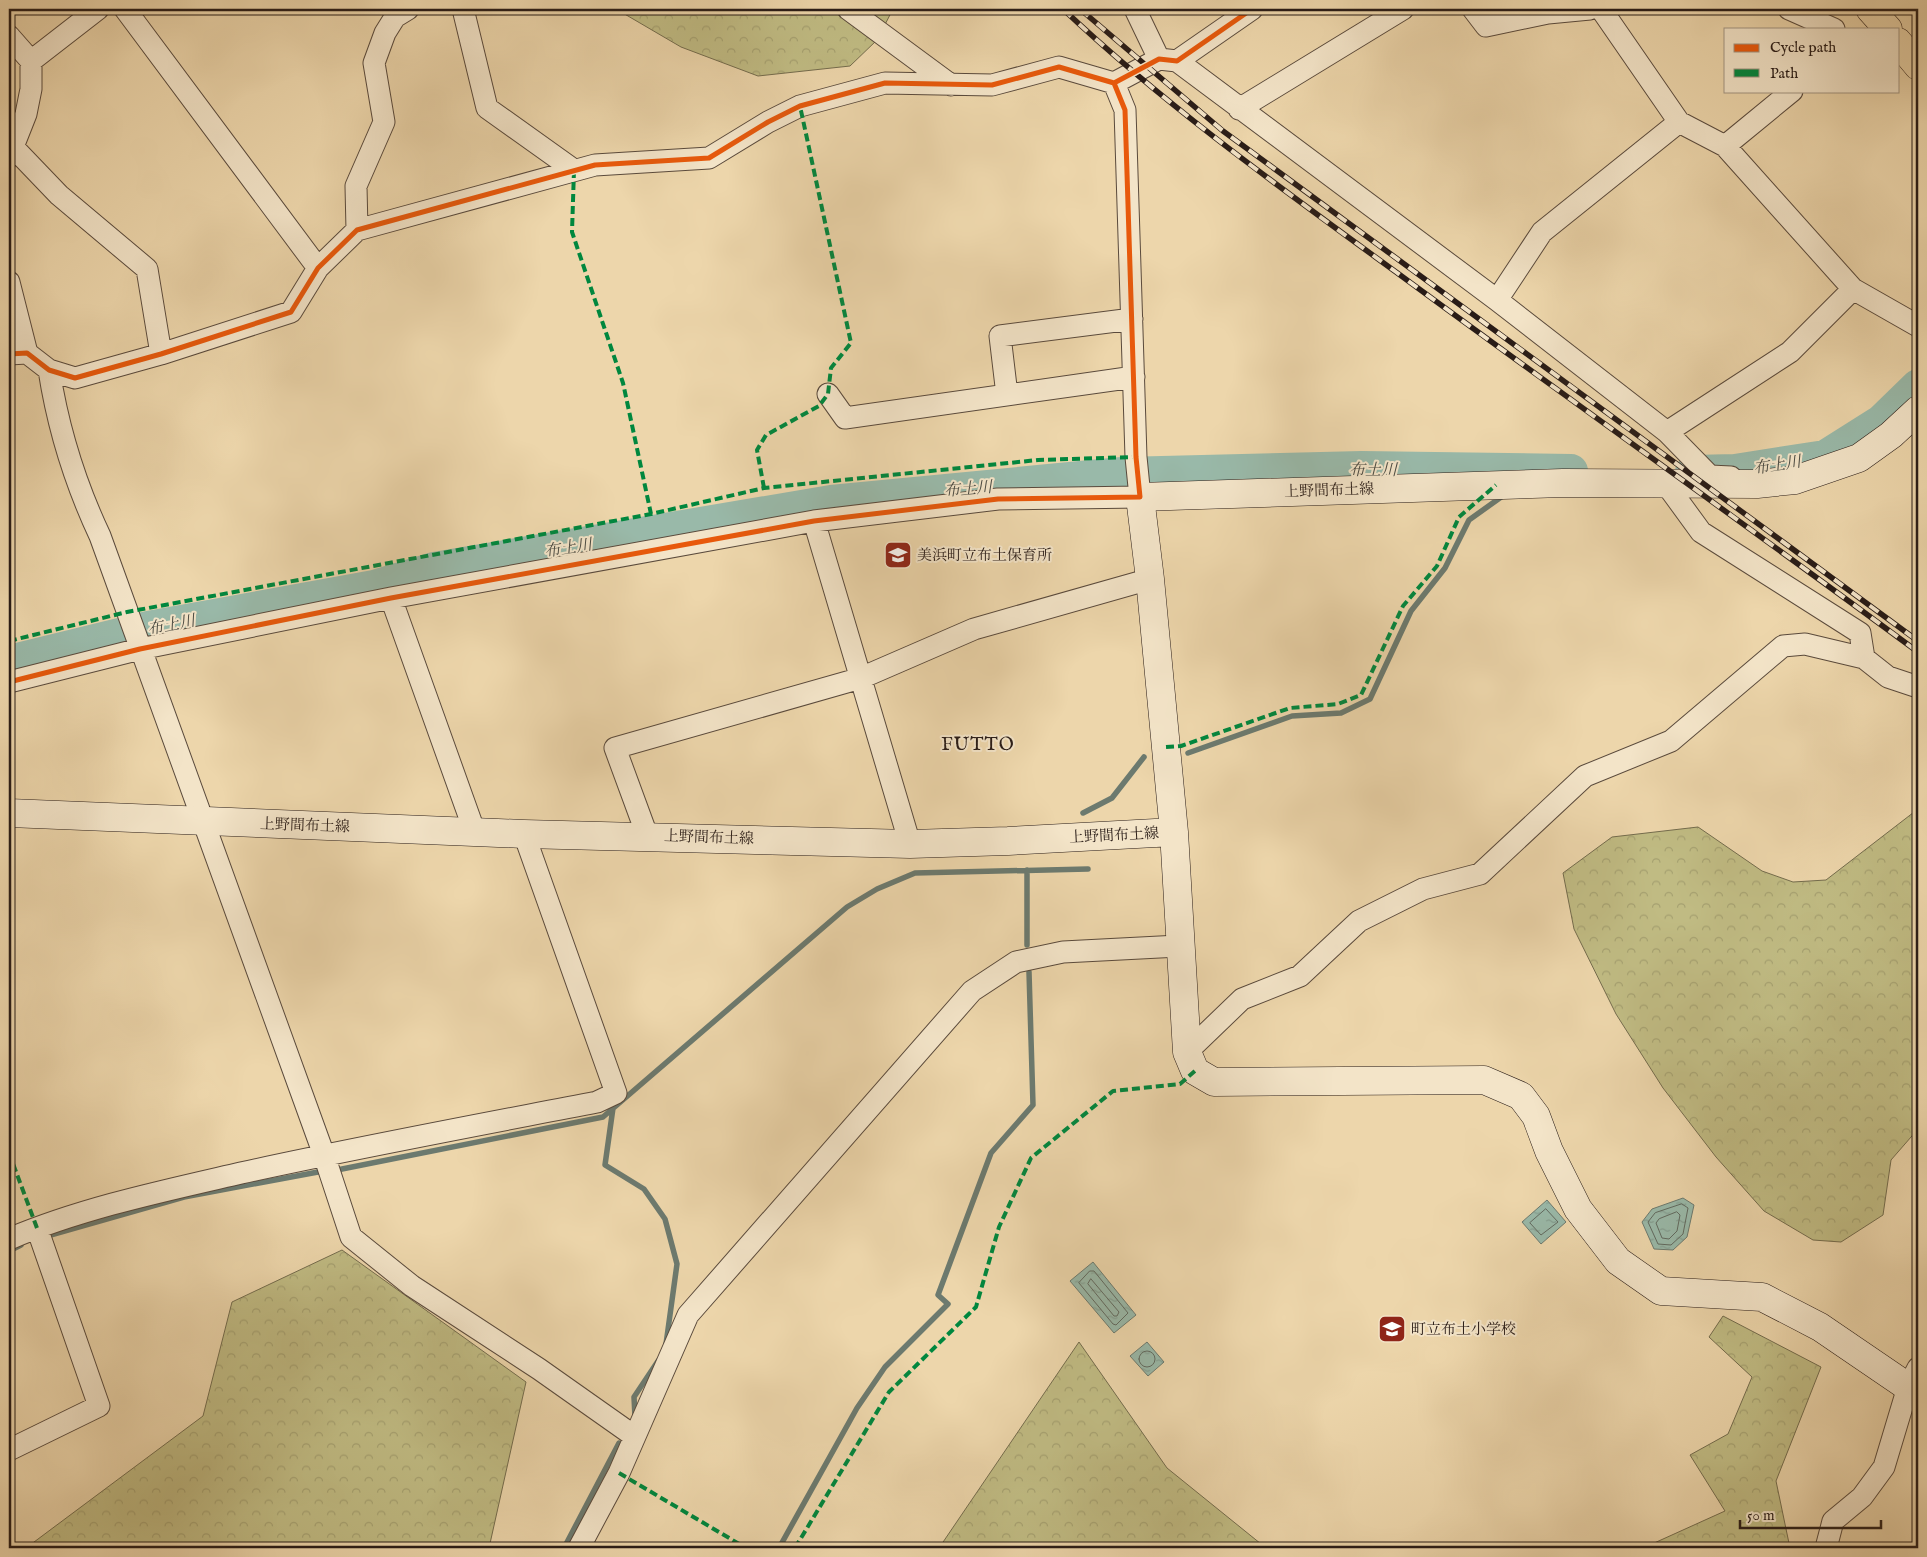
<svg xmlns="http://www.w3.org/2000/svg" width="1927" height="1557" font-family="'IM FELL English','Noto Serif JP',serif">
	<style>
		.forest { fill: url(#forest-crowns); stroke: #746c4d }
		.water { fill: url(#water-ripples); stroke: #6c7a6f }
		.lines { fill: none; stroke-linecap: round; stroke-linejoin: round }
		.shore { stroke: #616a60; stroke-width: 1 }
		.stream { stroke: #6c7a6f; stroke-width: 5.5 }
		.river { stroke: #99b9a9; stroke-width: 34 }
		.street-casing { stroke: #5a4a3c; stroke-width: 23 }
		.secondary-casing { stroke: #291c17; stroke-width: 29 }
		.highway-casing { stroke: #291c17; stroke-width: 29 }
		.street { stroke: #f3e4c8; stroke-width: 21 }
		.secondary { stroke: #f3e4c8; stroke-width: 28 }
		.highway { stroke: #edd6ab; stroke-width: 28 }
		.rail-casing { stroke: #291c17; stroke-width: 5.5 }
		.rail { stroke: #f3e4c8; stroke-width: 4; stroke-dasharray: 11; stroke-linecap: butt }
		.quiet { stroke: #00873e; stroke-width: 4; stroke-dasharray: 8 4; stroke-linecap: butt }
		.cycleway-casing { stroke: #f3e4c8; stroke-width: 8 }
		.cycleway { stroke: #e8590c; stroke-width: 5 }
		.labels { text-anchor: middle; stroke-width: 4; stroke-linejoin: round; paint-order: stroke }
		.street-label { font-size: 15px; fill: #291c17; stroke: #f3e4c8 }
		.poi-label { font-size: 15px; fill: #291c17; stroke: #f3e4c8; text-anchor: start }
		.water-label { font-size: 16px; font-style: italic; fill: #4b4b43; stroke: #f3e4c8 }
		.quarter-label { font-size: 18px; letter-spacing: 1px; fill: #291c17; stroke: #f3e4c8 }
	</style>
	<defs>
		<pattern id="forest-crowns" width="20" height="18" patternUnits="userSpaceOnUse" patternTransform="scale(1.25)"><rect width="20" height="18" fill="#c0bb83"/><path d="M2 6a3 3 0 1 1 6 0M12 15a3 3 0 1 1 6 0" fill="none" stroke="#a5a070"/></pattern>
		<pattern id="water-ripples" width="26" height="14" patternUnits="userSpaceOnUse" patternTransform="scale(1.25)"><rect width="26" height="14" fill="#99b9a9"/><path d="M2 4q2-2 4 0t4 0M15 11q2-2 4 0t4 0" fill="none" stroke="#849e91"/></pattern>
	</defs>
	<rect width="100%" height="100%" fill="#edd6ab"/>
	<filter id="stains"><feTurbulence type="fractalNoise" baseFrequency=".004" numOctaves="4"/><feColorMatrix values="0 0 0 0 .2 0 0 0 0 .09 0 0 0 0 .02 0 0 0 .5 -.17"/></filter>
	<radialGradient id="worn" r=".72"><stop offset=".6" stop-color="#630" stop-opacity="0"/><stop offset="1" stop-color="#630" stop-opacity=".3"/></radialGradient>
	<!-- forest -->
	<path class="forest" d="M 616,9 L 893,9 L 877,40 L 850,66 L 758,76 L 681,47 Z
		M 1918,809 L 1918,1129 L 1891,1160 L 1883,1215 L 1841,1242 L 1813,1240 L 1764,1211 L 1716,1157 L 1663,1088 L 1616,1014 L 1574,929 L 1563,873 L 1612,837 L 1698,827 L 1762,871 L 1793,882 L 1826,880 Z
		M 342,1250 L 526,1382 L 489,1548 L 26,1548 L 203,1416 L 232,1302 Z
		M 1723,1316 L 1821,1367 L 1776,1481 L 1790,1548 L 1565,1548 L 1652,1544 L 1725,1511 L 1690,1455 L 1728,1434 L 1752,1377 L 1709,1337 Z
		M 1079,1342 L 1167,1468 L 1266,1548 L 939,1548 Z"/>
	<!-- water -->
	<path class="water" d="M 1683,1198 L 1694,1205 L 1687,1237 L 1673,1250 L 1654,1249 L 1642,1222 L 1652,1209 Z
		M 1547,1200 L 1566,1222 L 1541,1244 L 1522,1222 Z
		M 1093,1262 L 1136,1315 L 1114,1333 L 1070,1281 Z
		M 1147,1342 L 1164,1362 L 1148,1376 L 1130,1356 Z"/>
	<g class="lines">
		<!-- shore -->
		<path class="shore" d="M 1682,1204 L 1688,1208 L 1683,1234 L 1671,1245 L 1658,1244 L 1648,1222 L 1655,1213 Z
			M 1546,1209 L 1558,1222 L 1541,1235 L 1530,1223 Z
			M 1677,1212 L 1680,1215 L 1677,1231 L 1669,1239 L 1662,1238 L 1656,1223 L 1659,1219 Z
			M 1090,1271 L 1094,1271 L 1128,1313 L 1116,1325 L 1113,1324 L 1079,1283 Z
			M 1091,1279 L 1119,1312 L 1117,1316 L 1114,1316 L 1088,1284 Z
			M1139 1359a8 8 0 1 1 16 0a8 8 0 1 1-16 0Z"/>
		<!-- stream -->
		<path class="stream" d="M 1188,753 L 1292,716 L 1341,713 L 1370,699 L 1411,611 L 1445,568 L 1469,520 L 1504,495
			M 1083,813 L 1112,798 L 1144,757
			M 1027,870 L 1027,945
			M 613,1108 L 605,1165 L 644,1189 L 665,1219 L 677,1264 L 666,1344
			M 337,1170 L 603,1117 L 847,907 L 877,889 L 915,873 L 1088,869
			M 47,1236 L 184,1197 L 318,1172
			M 9,1251 L 21,1245
			M 635,1417 L 634,1397 L 658,1361
			M 564,1548 L 619,1443
			M 779,1548 L 857,1408 L 885,1367 L 948,1304 L 938,1295 L 991,1153 L 1033,1105 L 1029,972"/>
		<!-- river -->
		<path class="river" d="M 1692,472 L 1735,471 L 1825,457 L 1882,421 L 1918,386
			M 9,662 L 148,628 L 374,587 L 434,569 L 831,502 L 1122,474 L 1362,468 L 1571,471"/>
		<!-- street casing -->
		<g class="street-casing">
			<path id="street" d="M 125,9 L 318,268
				M 463,9 L 487,108 L 574,170
				M 848,9 L 951,85
				M 1135,9 L 1159,59
				M 1473,9 L 1486,26 L 1548,13 L 1590,9
				M 1601,9 L 1679,122 L 1725,146 L 1853,289 L 1918,326
				M 1789,9 L 1834,29
				M 9,36 L 31,61 L 31,89 L 26,114 L 9,157
				M 31,61 L 98,9
				M 1177,61 L 1497,300 L 1667,432 L 1710,476 L 1731,477
				M 1239,109 L 1403,9
				M 12,146 L 59,195 L 147,269 L 161,354
				M 1725,146 L 1792,91
				M 357,230 L 356,186 L 384,122 L 374,63 L 385,33 L 395,17 L 408,9
				M 9,282 L 27,353
				M 1497,300 L 1542,232 L 1679,122
				M 9,354 L 27,353 L 49,370 L 75,378 L 161,354 L 291,312 L 318,268 L 357,230 L 595,165 L 709,158 L 768,122 L 800,106 L 885,83 L 992,85 L 1059,67 L 1114,83 L 1159,59 L 1177,61 L 1252,9
				M 49,370 C 58,428 75,483 100,536 L 324,1155 L 351,1237 L 412,1286 L 539,1369 L 634,1436
				M 828,394 L 845,418 L 1134,377
				M 1007,395 L 1000,336 L 1132,319
				M 1667,432 L 1790,352 L 1853,289
				M 1666,484 L 1701,532 L 1860,633 L 1864,658
				M 814,521 L 910,844
				M 391,598 L 474,830
				M 9,682 L 140,649 L 391,598 L 814,521 L 998,499 L 1140,497 L 1136,457 L 1125,110 L 1114,83
				M 647,835 L 615,748 L 861,678 L 974,629 L 1150,579
				M 1187,1052 L 1242,999 L 1300,976 L 1359,921 L 1423,889 L 1480,874 L 1585,776 L 1671,741 L 1783,646 L 1805,644 L 1864,658 L 1888,677 L 1918,687
				M 9,1239 C 82,1208 163,1191 241,1173 C 359,1147 478,1125 597,1102 L 616,1093 L 524,834
				M 9,1450 L 99,1406 L 37,1228
				M 579,1548 L 619,1473 L 688,1315 L 972,991 L 1016,962 L 1063,952 L 1179,946
				M 1826,1548 L 1833,1521 L 1862,1497 L 1884,1467 L 1908,1387 L 1918,1368"/>
		</g>
		<!-- secondary casing -->
		<g class="secondary-casing">
			<path id="secondary" d="M 9,813 L 524,834 L 910,844 L 1008,841 L 1174,832 L 1150,579 L 1140,497 L 1563,483 L 1757,484 L 1795,480 L 1859,458 L 1891,435 L 1918,410
				M 1174,832 L 1187,1052 L 1195,1071 L 1214,1082 L 1484,1080 L 1521,1096 L 1536,1116 L 1549,1151 L 1578,1209 L 1618,1261 L 1661,1291 L 1762,1297 L 1820,1327 L 1908,1387"/>
		</g>
		<!-- highway casing -->
		<g class="highway-casing">
			<path id="highway" d="M 1870,9 L 1888,29
				M 1898,42 L 1918,66"/>
		</g>
		<!-- street -->
		<use href="#street" class="street"/>
		<!-- secondary -->
		<use href="#secondary" class="secondary"/>
		<!-- highway -->
		<use href="#highway" class="highway"/>
		<!-- rail casing -->
		<g class="rail-casing">
			<path id="rail" d="M 1063,9 C 1166,106 1282,189 1396,272 C 1570,400 1745,524 1918,652
				M 1080,9 L 1223,131 L 1918,641"/>
		</g>
		<!-- rail -->
		<use href="#rail" class="rail"/>
		<!-- quiet -->
		<path class="quiet" d="M 574,170 L 572,232 L 623,383 L 651,514
			M 764,488 L 757,450 L 766,435 L 819,406 L 828,394 L 831,368 L 851,343 L 800,106
			M 9,641 L 127,612 L 651,514 L 764,488 L 1038,460 L 1136,457
			M 1166,747 L 1181,746 L 1290,708 L 1338,704 L 1361,695 L 1403,606 L 1437,566 L 1459,517 L 1496,485
			M 9,1153 L 37,1228
			M 619,1473 L 746,1548
			M 795,1548 L 889,1392 L 976,1307 L 999,1227 L 1031,1158 L 1113,1091 L 1180,1084 L 1195,1071"/>
		<!-- cycleway casing -->
		<g class="cycleway-casing">
			<path id="cycleway" d="M 9,354 L 27,353 L 49,370 L 75,378 L 161,354 L 291,312 L 318,268 L 357,230 L 595,165 L 709,158 L 768,122 L 800,106 L 885,83 L 992,85 L 1059,67 L 1114,83 L 1159,59 L 1177,61 L 1252,9
				M 9,682 L 140,649 L 391,598 L 814,521 L 998,499 L 1140,497 L 1136,457 L 1125,110 L 1114,83"/>
		</g>
		<!-- cycleway -->
		<use href="#cycleway" class="cycleway"/>
	</g>
	<!-- icons -->
	<defs>
		<g id="school-square" transform="scale(1.4375)"><rect x="-9" y="-9" width="18" height="18" rx="4" fill="#8f2418" stroke="#f3e4c8"/><path d="M0-5L7-2L0 1L-7-2ZM-4 1L0 2.5L4 1V4Q0 6-4 4Z" fill="#fff"/></g>
	</defs>
	<g fill-rule="evenodd">
		<use href="#school-square" x="898" y="555"/>
		<use href="#school-square" x="1392" y="1329"/>
	</g>
	<g class="labels">
		<!-- street labels -->
		<g class="street-label">
			<text transform="translate(1329 490) rotate(-2)" y="5">上野間布土線</text>
			<text transform="translate(305 825) rotate(2)" y="5">上野間布土線</text>
			<text transform="translate(1114 835) rotate(-3)" y="5">上野間布土線</text>
			<text transform="translate(709 837) rotate(2)" y="5">上野間布土線</text>
		</g>
		<!-- poi labels -->
		<g class="poi-label">
			<text x="917" y="560">美浜町立布土保育所</text>
			<text x="1411" y="1334">町立布土小学校</text>
		</g>
		<!-- water labels -->
		<g class="water-label">
			<text transform="translate(1777 464) rotate(-9)" y="6">布土川</text>
			<text x="1373" y="475">布土川</text>
			<text transform="translate(968 488) rotate(-5)" y="6">布土川</text>
			<text transform="translate(568 547) rotate(-9)" y="6">布土川</text>
			<text transform="translate(171 624) rotate(-11)" y="6">布土川</text>
		</g>
		<!-- quarter labels -->
		<g class="quarter-label">
			<text x="978" y="750">FUTTO</text>
		</g>
	</g>
	<!-- margin -->
	<rect width="1927" height="1557" fill="none" stroke="#edd6ab" stroke-width="30"/>
	<rect x="10" y="10" width="1907" height="1537" fill="none" stroke="#291c17" stroke-width="2.5"/>
	<rect x="15" y="15" width="1897" height="1527" fill="none" stroke="#291c17"/>
	<!-- legend -->
	<rect x="1724" y="28" width="175" height="65" fill="#f3e4c8" stroke="#a29481"/>
	<rect x="1734" y="44" width="25" height="8" fill="#e8590c" stroke="#a29481"/>
	<text x="1770" y="52" font-size="15" fill="#291c17">Cycle path</text>
	<rect x="1734" y="69" width="25" height="8" fill="#00873e" stroke="#a29481"/>
	<text x="1770" y="78" font-size="15" fill="#291c17">Path</text>
	<!-- scale -->
	<path d="M1740 1520v8h141v-8" fill="none" stroke="#291c17" stroke-width="2.5"/>
	<text x="1747" y="1520" font-size="15" fill="#291c17" stroke="#f3e4c8" stroke-width="4" paint-order="stroke">50 m</text>
	<rect width="100%" height="100%" filter="url(#stains)"/>
	<rect width="100%" height="100%" fill="url(#worn)"/>
</svg>
